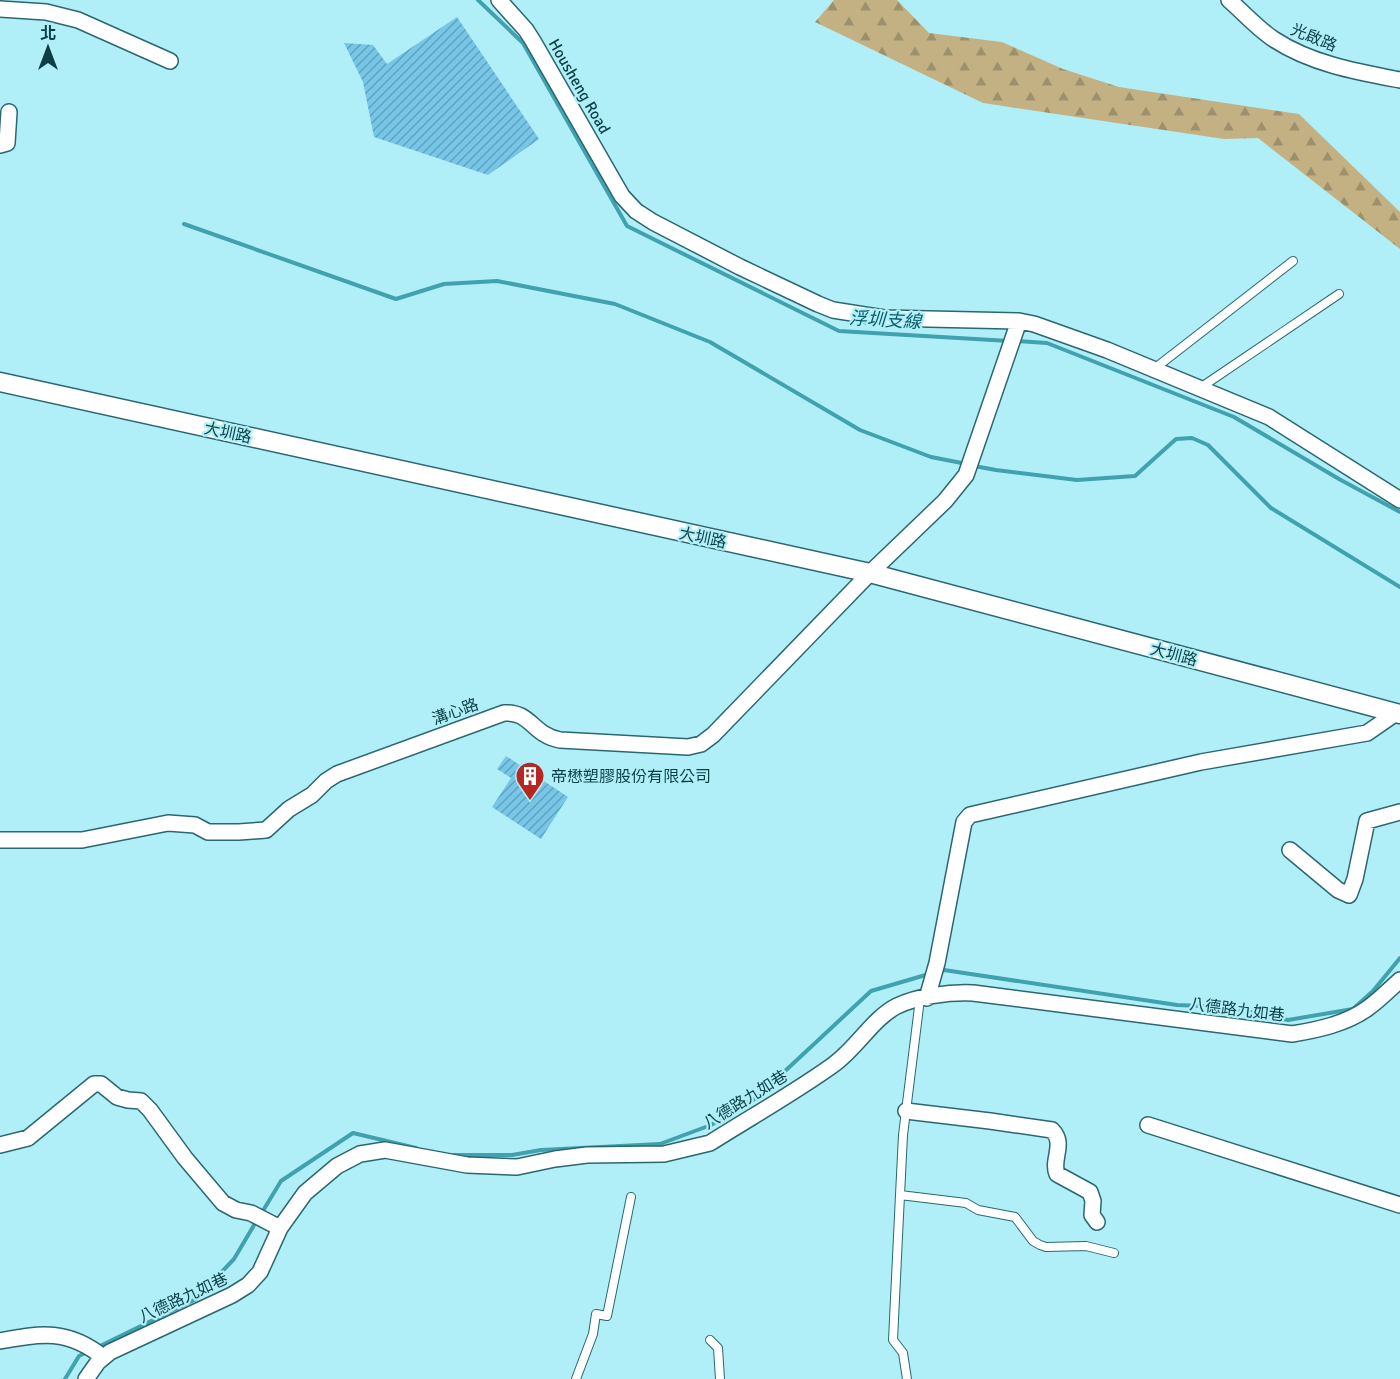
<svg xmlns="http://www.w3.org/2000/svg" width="1400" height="1379" font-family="Signika,'Noto Sans TC',sans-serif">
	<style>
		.forest { fill: url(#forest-firs) }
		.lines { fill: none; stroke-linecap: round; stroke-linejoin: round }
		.stream { stroke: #40a1af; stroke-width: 4 }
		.building { fill: url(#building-hatch) }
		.service-casing { stroke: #2b6770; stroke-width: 10 }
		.minor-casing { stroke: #2b6770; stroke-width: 18 }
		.tertiary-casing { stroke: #2b6770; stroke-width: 21 }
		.service { stroke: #fff; stroke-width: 8 }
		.minor { stroke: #fff; stroke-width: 15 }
		.tertiary { stroke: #fff; stroke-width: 18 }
		.labels { text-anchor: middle; stroke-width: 4.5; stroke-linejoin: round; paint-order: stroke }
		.street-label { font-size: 16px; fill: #0b3f45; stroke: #b1eff8 }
		.poi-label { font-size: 16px; fill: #0b3f45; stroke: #b1eff8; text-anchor: start }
		.water-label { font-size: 18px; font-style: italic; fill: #095d67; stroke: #b1eff8 }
	</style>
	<defs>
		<pattern id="forest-firs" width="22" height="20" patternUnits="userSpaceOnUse" patternTransform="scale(1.5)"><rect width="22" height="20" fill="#c4b183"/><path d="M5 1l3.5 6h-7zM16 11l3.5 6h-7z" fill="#9d916d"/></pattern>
		<pattern id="building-hatch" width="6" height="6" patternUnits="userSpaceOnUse" patternTransform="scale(1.5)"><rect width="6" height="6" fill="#77c6e8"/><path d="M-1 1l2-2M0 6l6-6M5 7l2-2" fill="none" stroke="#60a2be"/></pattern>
	</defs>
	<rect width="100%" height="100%" fill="#b1eff8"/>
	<!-- forest -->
	<path class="forest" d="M 834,0 L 897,0 L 929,33 L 1002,42 L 1063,69 L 1119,87 L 1299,114 L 1400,212 L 1400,249 L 1258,138 L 1224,139 L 983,103 L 815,22 Z"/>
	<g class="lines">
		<!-- stream -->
		<path class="stream" d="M 478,0 L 523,43 L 627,226 L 839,331 L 1009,341
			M 184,224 L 396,299 L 444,284 L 497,281 L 615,304 L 710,342 L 860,430 L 931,457 L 967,464
			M 1017,341 L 1047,343 L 1234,417 L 1339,479 L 1400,512
			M 974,466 L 996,470 L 1077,480 L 1135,476 L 1176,439 L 1192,438 L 1208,445 L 1271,508 L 1400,587
			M 939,972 L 944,970 L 1177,1005 L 1226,1007 L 1288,1020 L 1353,1009 L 1373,991 L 1400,958
			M 453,1155 L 512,1155 L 541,1150 L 660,1144 L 711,1125 L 756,1098 L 871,991 L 929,974
			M 261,1214 L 281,1181 L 353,1133 L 416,1148
			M 96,1348 L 196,1299 L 234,1259 L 257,1220
			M 65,1379 L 79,1356 L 89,1351"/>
	</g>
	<!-- building -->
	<path class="building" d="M 457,17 L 539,139 L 488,175 L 374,137 L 363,82 L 344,43 L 373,45 L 387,64 Z
		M 506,756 L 568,797 L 541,839 L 492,807 L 511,778 L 497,769 Z"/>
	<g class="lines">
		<!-- service casing -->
		<g class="service-casing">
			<path id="service" d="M 1154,369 L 1293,261
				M 1200,388 L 1339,294
				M 900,1195 L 903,1135 L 920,999
				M 710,1340 L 718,1348 L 720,1379
				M 576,1379 L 593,1334 L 596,1314 L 607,1316 L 631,1197
				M 907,1379 L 903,1353 L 893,1340 L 900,1195 L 966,1203 L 978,1210 L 1015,1217 L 1033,1241 L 1040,1245 L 1046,1247 L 1086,1246 L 1114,1253"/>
		</g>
		<!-- minor casing -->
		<g class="minor-casing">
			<path id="minor" d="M 499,0 L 526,30 L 533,41 L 622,196 L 636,211 L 653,222 L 740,267 L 818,304 L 833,310 L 884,318 L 1019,321 L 1034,324 L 1107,350 L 1269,417 L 1400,500
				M 1229,0 C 1244,13 1259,30 1275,40 C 1312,64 1358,72 1400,80
				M 0,9 L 46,12 L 78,20 L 170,61
				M 0,145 L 7,143 L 9,112
				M 0,840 L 82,840 L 168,823 L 195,825 L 208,832 L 239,832 L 266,830 L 289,809 L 312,795 L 326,781 L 337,774 L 504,713 C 531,711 532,735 560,740 L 688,747 L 701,744 L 713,735 L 870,573 L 945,501 L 966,475 L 1019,321
				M 1290,850 L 1338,890 L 1349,895 L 1355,879 L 1367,821 L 1400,812
				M 927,998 L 937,963 L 964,822 L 970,815 L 1201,762 L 1367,733 L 1396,713
				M 906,1111 L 990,1121 L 1052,1130 C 1066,1144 1051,1159 1057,1174 L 1090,1192 L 1093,1201 L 1092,1215 L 1097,1222
				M 1148,1125 L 1400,1205
				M 0,1145 L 28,1138 L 94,1084 L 101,1084 L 117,1097 L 128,1100 L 141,1101 L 150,1110 L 185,1158 L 223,1203 L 236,1210 L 251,1213 L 280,1228
				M 0,1341 C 41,1333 68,1329 103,1357
				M 86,1379 L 98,1362 L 110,1352 L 232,1295 L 248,1285 L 260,1272 L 280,1228 L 305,1193 L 337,1166 L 360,1154 L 385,1150 L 467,1165 L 517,1167 L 555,1159 L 587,1155 L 664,1154 L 710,1143 C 751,1117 794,1093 833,1065 C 857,1048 873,1018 897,1006 C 918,996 949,992 973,993 L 1292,1034 C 1317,1030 1346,1024 1368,1008 C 1379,1000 1389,990 1400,980"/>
		</g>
		<!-- tertiary casing -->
		<g class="tertiary-casing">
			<path id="tertiary" d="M 0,382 L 870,573 L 1400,714"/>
		</g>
		<!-- service -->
		<use href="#service" class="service"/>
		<!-- minor -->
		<use href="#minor" class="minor"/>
		<!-- tertiary -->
		<use href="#tertiary" class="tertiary"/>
	</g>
	<!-- icons -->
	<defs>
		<g id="building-pin" transform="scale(1.5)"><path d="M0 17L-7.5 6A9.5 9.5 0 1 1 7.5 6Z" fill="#b62722" stroke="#b1eff8"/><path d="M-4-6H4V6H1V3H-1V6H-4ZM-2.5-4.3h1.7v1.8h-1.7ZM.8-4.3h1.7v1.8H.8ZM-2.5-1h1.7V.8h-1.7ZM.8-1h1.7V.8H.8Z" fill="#fff"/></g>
	</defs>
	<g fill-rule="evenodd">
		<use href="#building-pin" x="530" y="776"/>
	</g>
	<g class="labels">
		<!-- street labels -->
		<g class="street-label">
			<text transform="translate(1314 37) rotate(22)" y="6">光啟路</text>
			<text transform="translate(580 86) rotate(60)" y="6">Housheng Road</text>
			<text transform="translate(228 432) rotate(12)" y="6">大圳路</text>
			<text transform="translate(703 537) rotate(12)" y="6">大圳路</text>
			<text transform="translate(1174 654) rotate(15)" y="6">大圳路</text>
			<text transform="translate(455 711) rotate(-20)" y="6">溝心路</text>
			<text transform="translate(1237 1009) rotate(7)" y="6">八德路九如巷</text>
			<text transform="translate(745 1099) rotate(-32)" y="6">八德路九如巷</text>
			<text transform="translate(183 1297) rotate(-25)" y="6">八德路九如巷</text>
		</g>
		<!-- poi labels -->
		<g class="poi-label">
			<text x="551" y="782">帝懋塑膠股份有限公司</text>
		</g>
		<!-- water labels -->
		<g class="water-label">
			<text transform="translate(885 320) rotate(3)" y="6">浮圳支線</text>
		</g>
	</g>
	<!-- north arrow -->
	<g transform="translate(48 48)" stroke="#b1eff8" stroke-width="4.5" paint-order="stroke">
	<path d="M0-4.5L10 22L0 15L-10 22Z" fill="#0b3f45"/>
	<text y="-9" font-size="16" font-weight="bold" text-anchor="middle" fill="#0b3f45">北</text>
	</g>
</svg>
